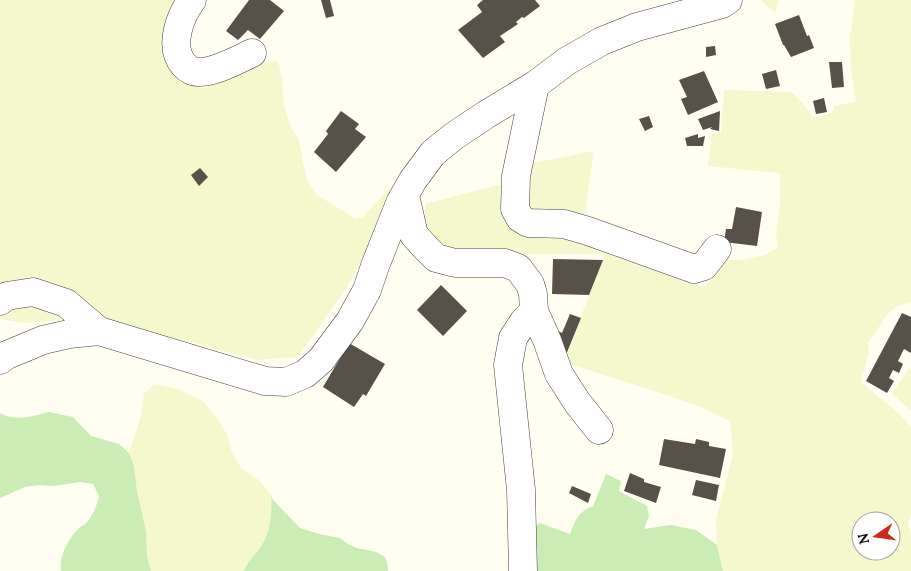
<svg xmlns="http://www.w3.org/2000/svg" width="911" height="571" font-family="Lora,serif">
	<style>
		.farmland { fill: #f5f7cd; fill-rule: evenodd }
		.green { fill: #caedb6 }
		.building { fill: #58514a }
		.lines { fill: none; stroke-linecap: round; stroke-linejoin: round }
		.minor-casing { stroke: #414141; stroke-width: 29 }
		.minor { stroke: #fff; stroke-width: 28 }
	</style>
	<rect width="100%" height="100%" fill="#fffef0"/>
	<!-- farmland -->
	<path class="farmland" d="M 0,0 L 184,0 L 185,83 L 205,89 L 240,69 L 278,60 L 282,80 L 284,104 L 289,123 L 299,140 L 306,178 L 317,195 L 356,219 L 363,217 L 387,191 L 404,177 L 380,228 L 345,290 L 298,357 L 257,360 L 202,345 L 88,318 L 24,323 L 0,319 Z
		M 761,0 L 778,0 L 775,13 Z
		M 854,0 L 911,0 L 911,302 L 897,306 L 887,315 L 868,343 L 869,351 L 861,382 L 898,413 L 911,426 L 911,516 L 908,522 L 911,534 L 911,571 L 723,571 L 717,545 L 716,520 L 733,454 L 730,421 L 698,406 L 667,395 L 563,362 L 603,260 L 604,254 L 509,254 L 451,258 L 434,247 L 425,214 L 425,204 L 510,182 L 514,167 L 594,151 L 585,212 L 578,232 L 650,260 L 676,278 L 704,287 L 713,277 L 717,259 L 743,260 L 765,255 L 778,248 L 776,233 L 780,204 L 780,173 L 708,166 L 712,133 L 721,133 L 724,90 L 791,92 L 803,103 L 813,118 L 832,113 L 834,106 L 856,102 L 851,70 L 850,36 L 855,3 ZM 861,521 L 891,521 L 891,551 L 861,551 Z
		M 909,368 L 911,370 L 911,410 L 892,394 Z
		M 154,384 L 178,389 L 204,402 L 216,417 L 227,434 L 232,453 L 242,469 L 259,480 L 271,495 L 272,515 L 268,533 L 258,551 L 244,567 L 243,571 L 151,571 L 147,557 L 146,531 L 137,491 L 134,466 L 129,453 L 141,416 L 144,394 Z"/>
	<!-- green -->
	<path class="green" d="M 49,412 L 73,417 L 91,436 L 119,444 L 129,453 L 134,466 L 137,491 L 146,531 L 147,557 L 151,571 L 61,571 C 59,557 67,542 76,531 C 80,527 84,525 88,521 C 94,513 97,505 99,496 L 93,484 L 80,482 L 53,486 L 38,485 L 25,487 L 0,498 L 0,413 C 17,422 32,416 49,412 Z
		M 606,474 L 621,481 L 619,491 L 647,506 L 649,516 L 644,529 L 670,525 L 696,530 L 717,545 L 723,571 L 530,571 L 532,528 L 540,523 L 570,534 C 576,519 577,513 593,506 Z
		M 271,495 L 273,500 L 300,528 L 319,534 L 340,538 L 348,544 L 357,548 L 376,552 L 385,557 L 388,566 L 388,571 L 243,571 C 246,564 252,558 257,552 C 271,534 272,517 271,495 Z"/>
	<!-- building -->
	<path class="building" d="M 249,0 L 270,0 L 284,11 L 260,39 L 248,30 L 238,40 L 226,31 Z
		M 321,0 L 330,0 L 334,16 L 326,18 Z
		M 483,0 L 535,0 L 540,6 L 524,18 L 522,17 L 516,22 L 518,24 L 500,36 L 505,42 L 483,58 L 458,30 L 482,12 L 477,5 Z
		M 799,15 L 807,36 L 809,35 L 814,48 L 791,57 L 784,45 L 783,45 L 775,24 Z
		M 715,46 L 716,55 L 706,57 L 706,47 Z
		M 829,62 L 842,62 L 844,87 L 832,88 Z
		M 776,70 L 780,86 L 766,89 L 762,74 Z
		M 704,71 L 718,102 L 688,115 L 681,99 L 687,97 L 679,80 Z
		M 824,98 L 827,112 L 816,114 L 813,101 Z
		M 341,111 L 359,124 L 355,129 L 366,137 L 336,172 L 314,152 L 328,134 L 326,131 Z
		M 720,111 L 719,131 L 710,129 L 712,127 L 703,130 L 698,119 Z
		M 649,116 L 653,127 L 645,131 L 639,119 Z
		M 698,134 L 698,138 L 705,136 L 703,146 L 687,146 L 685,138 Z
		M 200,168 L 208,177 L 199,186 L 191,175 Z
		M 736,207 L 762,212 L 757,246 L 724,242 L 726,229 L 732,229 Z
		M 553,259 L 603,260 L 589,295 L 552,294 Z
		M 441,285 L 467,311 L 443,336 L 417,310 Z
		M 902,313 L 911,317 L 911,353 L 904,349 L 898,361 L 903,364 L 899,373 L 893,370 L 889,378 L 894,381 L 887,393 L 866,381 Z
		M 570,314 L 581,318 L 563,362 L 550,327 L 562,333 Z
		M 349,343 L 385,364 L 366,396 L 363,394 L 354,407 L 323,387 Z
		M 664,439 L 695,444 L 696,439 L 709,442 L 709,446 L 726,449 L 720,478 L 659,465 Z
		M 630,473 L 644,479 L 644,482 L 661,487 L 656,503 L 624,491 Z
		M 696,480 L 719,485 L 716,501 L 692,495 Z
		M 572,486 L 591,494 L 588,503 L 569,493 Z"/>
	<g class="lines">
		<!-- minor casing -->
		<g class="minor-casing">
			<path id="minor" d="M 192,0 C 180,16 168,47 184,65 C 187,68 192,72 197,72 C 214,73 237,60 252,53
				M 535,85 L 516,176 L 515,209 L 520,218 L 528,223 L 564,224 L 588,231 L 694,269 L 704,266 L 717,249
				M 405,195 L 414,235 L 425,247 L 436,258 L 455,263 L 505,263 L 518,268 L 530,284 L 533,294 L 534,311 L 547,340 L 559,374 L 577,402 L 599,430
				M 0,301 L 7,296 L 33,292 L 66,303 L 99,331
				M 0,360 L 7,355 L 43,340 L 69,334 L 99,331 L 265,381 L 286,382 L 305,374 L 321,360 L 350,321 L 367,290 L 375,266 L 400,203 L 413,180 L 433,153 L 454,136 L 487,114 L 535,85 L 567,61 L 602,41 L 637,27 L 722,4 L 728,0
				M 523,571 L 521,490 L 508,365 L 513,338 L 524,321 L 534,311"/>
		</g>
		<!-- minor -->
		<use href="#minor" class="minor"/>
	</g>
	<!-- north arrow -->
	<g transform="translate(876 536) rotate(257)"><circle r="24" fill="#ffffff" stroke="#9f9f9f"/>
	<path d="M0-4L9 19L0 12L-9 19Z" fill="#c92c1c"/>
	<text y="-8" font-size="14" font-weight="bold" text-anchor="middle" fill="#0e0e0e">N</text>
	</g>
</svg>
